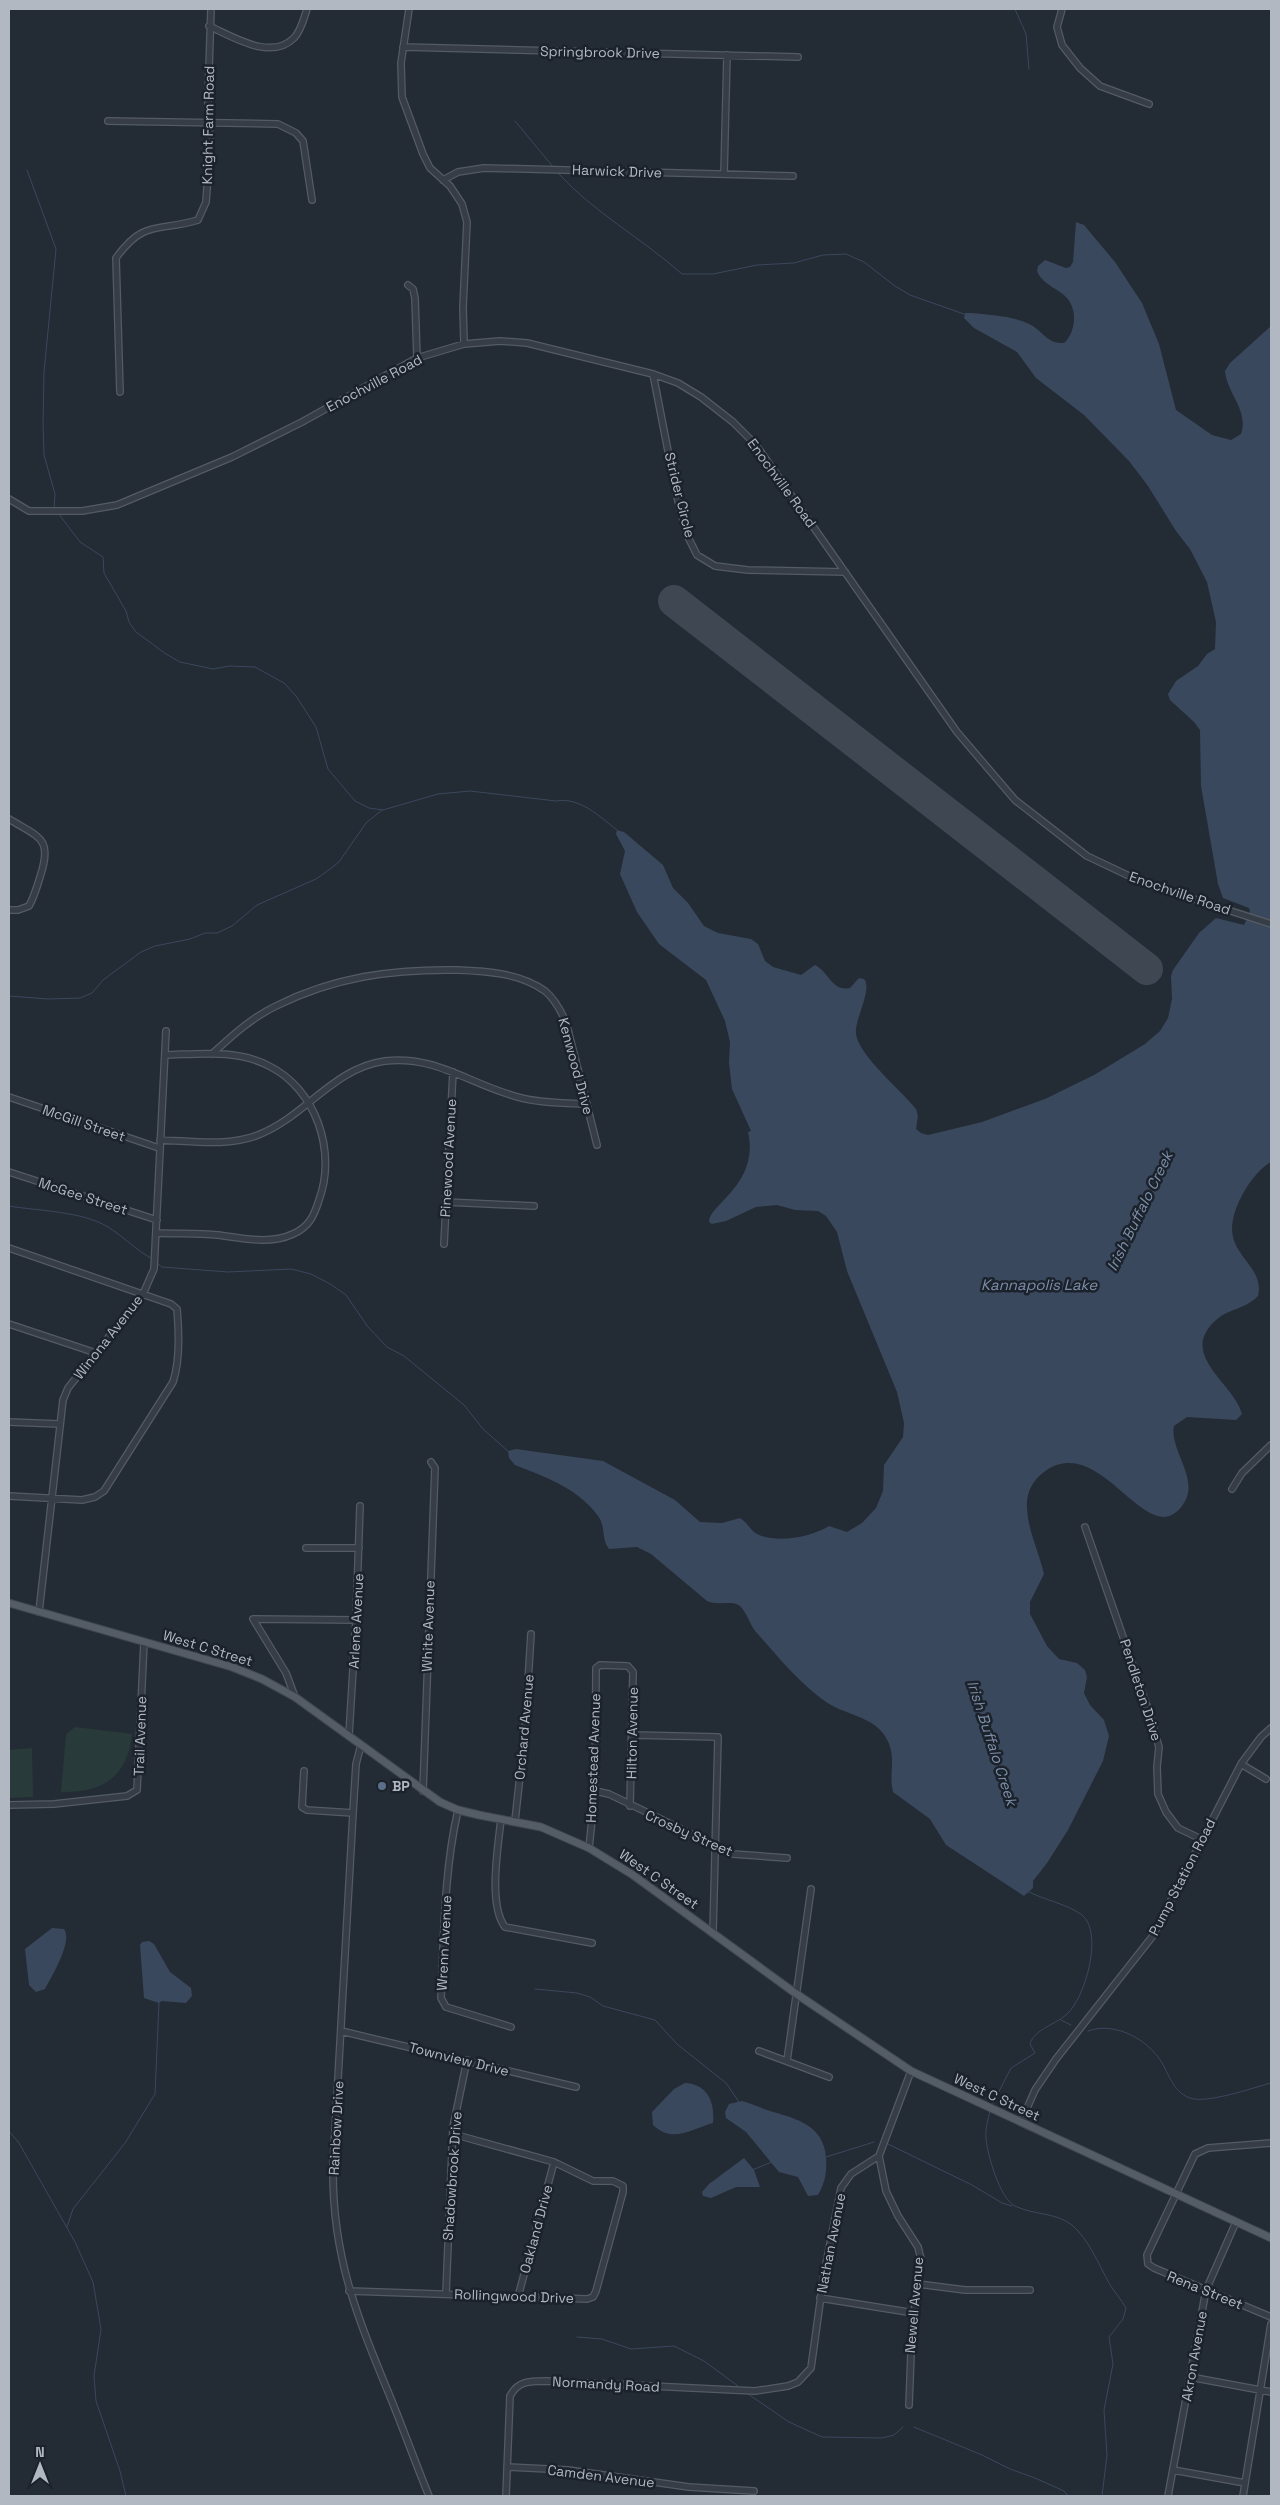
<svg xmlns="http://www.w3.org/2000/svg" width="1280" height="2505" font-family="'Space Grotesk',sans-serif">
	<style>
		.green { fill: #293a3a }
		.water { fill: #3a485d }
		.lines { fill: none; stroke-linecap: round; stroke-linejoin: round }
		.stream { stroke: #3a485d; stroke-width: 1 }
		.runway { stroke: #3e4752; stroke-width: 32 }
		.minor-casing { stroke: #545b64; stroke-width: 8 }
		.major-casing { stroke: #3f464f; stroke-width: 9 }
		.minor { stroke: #363d46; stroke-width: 5.5 }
		.major { stroke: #545c66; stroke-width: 7 }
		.service-dot { fill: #5c6f8a; stroke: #1b222b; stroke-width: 2 }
		.labels { text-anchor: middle; stroke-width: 5; stroke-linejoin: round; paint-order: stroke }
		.street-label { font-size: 14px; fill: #b1b8c2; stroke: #1b222b }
		.poi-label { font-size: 14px; font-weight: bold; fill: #b1b8c2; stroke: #1b222b; text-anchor: start }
		.water-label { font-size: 15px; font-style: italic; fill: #7c8ea8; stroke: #1b222b }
	</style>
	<rect width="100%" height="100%" fill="#232b35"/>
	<!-- green -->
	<path class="green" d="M 75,1727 L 132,1734 C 128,1778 101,1793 61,1792 L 66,1734 Z
		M 32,1748 L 33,1797 L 9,1798 L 9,1750 Z"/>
	<!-- water -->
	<path class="water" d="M 1076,222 L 1084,225 L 1115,262 L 1142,303 L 1159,344 L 1176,410 L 1212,435 L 1231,440 L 1241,434 C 1249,410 1227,394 1225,371 L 1230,363 L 1271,326 L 1271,1162 C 1251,1173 1227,1214 1233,1237 C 1238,1259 1264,1271 1258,1296 C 1246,1309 1227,1309 1215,1321 C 1178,1355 1234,1383 1242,1414 L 1236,1420 L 1187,1417 L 1174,1426 C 1169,1451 1202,1480 1182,1506 C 1146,1553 1101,1430 1044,1472 C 1032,1481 1026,1493 1027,1508 C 1028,1531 1039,1552 1044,1574 L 1030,1602 L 1030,1614 L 1047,1646 L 1059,1659 L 1077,1663 L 1085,1670 L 1087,1677 L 1084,1693 L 1090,1705 L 1104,1720 L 1109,1736 L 1103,1761 L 1068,1830 L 1047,1863 L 1033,1881 L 1033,1888 L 1024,1896 L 946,1845 L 930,1819 L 893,1792 C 888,1771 898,1757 885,1736 C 872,1716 845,1715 826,1702 C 799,1683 778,1657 756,1632 C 750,1625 747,1613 740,1606 C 733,1600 718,1606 707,1601 L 651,1554 L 637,1547 L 609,1549 C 601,1539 606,1526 598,1516 C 578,1488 545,1477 515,1465 L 509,1458 L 508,1451 L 516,1449 L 603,1461 L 675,1500 L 700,1522 L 722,1523 L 740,1518 C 747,1522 750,1530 757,1534 C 777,1544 811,1537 829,1526 L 847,1532 L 862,1523 L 876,1508 L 883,1491 L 884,1465 L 903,1437 L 904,1423 L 897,1392 L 847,1271 L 837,1232 L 826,1216 L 818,1211 L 795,1210 L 777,1205 L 756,1207 L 726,1221 L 712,1224 L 709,1222 C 708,1205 760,1184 748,1132 L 751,1131 L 732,1089 L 729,1063 L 730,1042 L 725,1021 L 706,980 L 659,944 L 637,912 L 620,874 L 625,851 L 616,834 L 617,830 L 624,832 L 663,865 L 673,888 L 688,903 L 704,926 L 718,933 L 751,939 L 758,944 L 765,961 L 773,967 L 801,975 L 815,965 C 829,972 832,992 850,988 L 859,978 L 864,979 C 873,989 854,1020 856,1034 C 859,1056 902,1091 916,1109 L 918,1116 L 916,1129 L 921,1133 L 928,1135 L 982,1122 L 1045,1099 L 1094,1075 L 1145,1044 L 1160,1031 L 1168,1018 L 1172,999 L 1171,976 L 1173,970 L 1199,933 L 1216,918 L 1244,925 L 1250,912 L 1249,908 L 1223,898 L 1218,884 L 1201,786 L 1200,730 L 1194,722 L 1170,700 L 1168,694 L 1176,681 L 1198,666 L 1207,654 L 1215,649 L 1216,622 L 1207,582 L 1190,549 L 1176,531 L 1148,486 L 1129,461 L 1084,415 L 1036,378 L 1017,352 L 974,328 L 964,318 L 965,313 L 972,313 C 989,315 1015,316 1031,325 C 1044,332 1047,344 1064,343 C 1076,332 1078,309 1066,297 C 1057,288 1042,284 1037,271 L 1038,266 L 1045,260 L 1066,268 L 1070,267 L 1073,262 Z
		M 52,1928 L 64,1929 C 73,1941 52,1976 45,1989 L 36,1992 L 29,1985 L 25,1949 Z
		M 149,1941 L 154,1944 L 170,1972 L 191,1988 L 192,1996 L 186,2003 L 162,2001 L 159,2003 L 144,1998 L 140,1945 L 142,1942 Z
		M 685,2083 C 708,2084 715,2103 713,2123 C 691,2129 673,2144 653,2125 L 652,2112 L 674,2089 Z
		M 742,2101 C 750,2103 757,2106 764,2109 C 791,2118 824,2122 826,2158 C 827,2172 825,2183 818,2195 L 808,2196 L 798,2177 L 779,2172 L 746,2132 L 726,2118 L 725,2112 L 729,2104 Z
		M 744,2158 L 754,2170 L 760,2187 L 736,2187 L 711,2198 L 703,2196 L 702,2192 L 709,2184 Z"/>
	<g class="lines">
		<!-- stream -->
		<path class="stream" d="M 1015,9 L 1026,34 L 1029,69
			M 515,121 L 554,168
			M 27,170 L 56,249 L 44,372 L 43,425 L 44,455 L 55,494 L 54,508
			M 558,173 C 593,212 643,239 682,274 L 713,274 L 757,265 L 794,263 L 823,255 L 846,254 L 864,262 L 895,286 L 910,295 L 964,314
			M 58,513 L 80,542 L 103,557 L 104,573 L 126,611 L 129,622 L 136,632 L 166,654 L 180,662 L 213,669 L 229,666 L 255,667 L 284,683 L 296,696 L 316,727 L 328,769 L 355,801 L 369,808 L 383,810 L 438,794 L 470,791 L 556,801 C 580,797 599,816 617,830
			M 9,996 L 48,999 L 80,998 L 92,993 L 103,980 L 141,952 L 155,946 L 190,939 L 205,933 L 217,933 L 232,926 L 257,905 L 316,879 L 326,872 L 339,862 L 366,823 L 382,810
			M 9,1206 C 38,1211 82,1211 108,1227 C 123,1236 136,1250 152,1259
			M 157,1263 L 162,1267 L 228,1272 L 291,1269 L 311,1274 L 332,1285 L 346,1295 L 368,1327 L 387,1347 L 404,1356 L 464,1405 L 483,1429 L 509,1452
			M 535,1989 L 577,1993 L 590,1997 L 603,2006 L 655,2020 L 677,2044 L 726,2083 L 739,2102
			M 1061,2020 L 1071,2025
			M 1088,2031 C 1112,2022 1142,2036 1158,2057 C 1169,2071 1171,2091 1190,2098 C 1207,2104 1252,2088 1271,2083
			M 992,2105 L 1011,2068 L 1035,2053 L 1030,2044 C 1034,2029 1057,2024 1067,2014 C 1085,1998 1104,1933 1082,1915 C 1067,1904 1045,1900 1029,1892
			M 990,2111 C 988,2120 985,2129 986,2138 C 987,2154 1000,2199 1015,2206 C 1033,2215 1055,2212 1072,2225 C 1089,2240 1098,2263 1109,2283 C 1114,2292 1121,2299 1126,2308 L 1123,2319 L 1109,2337 L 1113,2364 L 1104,2410 L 1107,2455 L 1102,2496
			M 9,2131 L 19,2143 L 75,2242 L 93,2282 L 101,2329 L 94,2376 L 96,2401 L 120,2471 L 126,2496
			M 888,2144 L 972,2185 L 1002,2203 L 1012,2206
			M 826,2157 L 874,2142
			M 752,2170 L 772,2162
			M 67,2227 L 73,2209 L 125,2143 L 155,2094 L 159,2003
			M 577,2337 L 602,2339 L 631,2349 L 674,2346 L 704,2361 L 738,2386
			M 748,2394 L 789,2422 L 822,2437 L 882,2438 L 894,2435 L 903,2427
			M 914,2427 L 982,2455 L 1010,2469 L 1035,2478 L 1064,2491 L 1068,2496"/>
		<!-- runway -->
		<path class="runway" d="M 674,601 L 1147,969"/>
		<!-- minor casing -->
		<g class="minor-casing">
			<path id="minor" d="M 409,9 L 401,63 L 402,97 L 423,154 L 430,168 L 450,186 L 462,204 L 467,222 L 463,307 L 464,344
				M 1062,9 L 1057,27 L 1062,45 L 1080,68 L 1100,86 L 1149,104
				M 209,26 C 233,37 271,61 294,38 C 301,31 304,18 307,9
				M 403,47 L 798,57
				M 108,121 L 278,124 L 296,133 L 303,141 L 312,200
				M 724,174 L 727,55
				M 443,180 L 458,172 L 484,168 L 793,176
				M 408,285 L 413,289 L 415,298 L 417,358
				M 653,374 L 677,497 L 687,535 L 697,555 L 715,566 L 748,570 L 845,572
				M 120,392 L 116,258 C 144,219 158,232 198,220 L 206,202 L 210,149 L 208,99 L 211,9
				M 9,499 L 29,511 L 82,511 L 117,505 L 232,457 L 302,422 L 417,358 L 464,344 L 500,341 L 527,343 L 653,374 L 678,383 L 701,397 L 733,422 L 756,445 L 957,732 L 1015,800 L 1087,856 L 1144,883 L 1271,924
				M 9,819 C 40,838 53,838 40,877 C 37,887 34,897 29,906 L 18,910 L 9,910
				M 212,1054 C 232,1036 251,1018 276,1006 C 334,977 392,969 457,970 C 486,971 520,973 545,991 C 555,999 561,1011 566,1022 L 597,1145
				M 9,1097 L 159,1148
				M 160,1140 C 191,1141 228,1147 258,1135 C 305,1117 333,1068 385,1061 C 431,1055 466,1081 508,1094 C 533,1103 560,1103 587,1104
				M 9,1172 L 157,1220
				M 445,1202 L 534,1206
				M 157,1233 C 177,1234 198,1233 218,1235 C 242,1238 269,1245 293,1234 C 309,1227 314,1216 319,1200 C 337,1152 316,1089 269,1066 C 237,1049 200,1054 165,1055
				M 444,1244 L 453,1072
				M 9,1248 L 171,1304 L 177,1309 C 179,1331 180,1361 173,1382 L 104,1491 L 95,1497 L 82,1500 L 9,1496
				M 9,1324 L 96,1353
				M 9,1422 L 59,1424
				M 1232,1489 L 1242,1473 L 1271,1445
				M 1085,1527 L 1149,1712 L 1159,1747 L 1157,1767 L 1158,1794 L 1166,1812 L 1178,1828 L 1201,1839
				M 306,1548 L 359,1548
				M 39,1612 L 63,1400 L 68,1388 L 143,1294 L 154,1269 L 166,1031
				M 295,1697 L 286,1673 L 253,1619 L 356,1620
				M 349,1735 L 356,1620 L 360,1506
				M 632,1735 L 718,1737 L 713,1933
				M 361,1745 L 356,1764 L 353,1813 L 333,2167 C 332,2255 356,2314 389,2394 C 403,2428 415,2462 429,2496
				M 1241,1764 L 1266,1779
				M 304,1771 L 302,1807 L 307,1810 L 353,1813
				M 423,1791 L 435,1468 L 431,1462
				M 595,1791 L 609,1794 L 733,1854 L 787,1858
				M 9,1805 L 54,1804 L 127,1796 L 137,1790 L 144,1642
				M 458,1810 C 444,1871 444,1935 441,1998 L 446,2007 L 511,2027
				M 501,1819 C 498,1847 488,1905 505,1927 L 592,1943
				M 515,1821 L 525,1730 L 531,1634
				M 589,1848 L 595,1791 L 596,1668 L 600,1665 L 628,1666 L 633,1672 L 630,1806
				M 341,2031 L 576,2087
				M 759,2051 L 829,2077
				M 787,2061 L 811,1889
				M 1021,2122 L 1035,2090 L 1056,2059 L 1152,1937 L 1241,1764 L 1261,1737 L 1271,1728
				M 1271,2143 L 1208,2148 L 1195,2154 L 1147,2255 L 1148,2264 L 1154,2268 L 1271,2317
				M 879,2156 L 886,2191 L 898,2216 L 918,2247 L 921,2259 L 912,2328 L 909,2405
				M 918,2284 L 965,2290 L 1030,2290
				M 349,2291 L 587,2299 L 593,2297 L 596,2291 L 623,2192 L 623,2186 L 613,2181 L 593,2181 L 554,2162 L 453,2134
				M 446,2293 L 453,2127 L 467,2060
				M 518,2297 L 554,2162
				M 820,2298 L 914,2313
				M 1190,2377 L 1271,2392
				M 507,2467 L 568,2470 L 689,2487 L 754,2491
				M 1173,2470 L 1245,2483
				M 506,2496 L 510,2396 C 518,2381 529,2381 546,2381 L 755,2391 L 788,2386 L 798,2382 L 811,2368 L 824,2274 L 841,2188 L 851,2174 L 879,2156 L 911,2071
				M 1168,2496 L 1206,2290 L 1236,2222
				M 1243,2496 L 1271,2324"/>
		</g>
		<!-- major casing -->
		<g class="major-casing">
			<path id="major" d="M 9,1603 L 232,1667 L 262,1679 L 295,1697 L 440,1802 L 458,1810 L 479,1815 L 541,1827 L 589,1848 L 633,1875 L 795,1993 L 911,2071 L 1271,2238"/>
		</g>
		<!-- minor -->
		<use href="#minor" class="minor"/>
		<!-- major -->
		<use href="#major" class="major"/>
	</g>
	<!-- markers -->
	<circle class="service-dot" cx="382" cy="1786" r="5"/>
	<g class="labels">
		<!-- street labels -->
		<g class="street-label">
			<text transform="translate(600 52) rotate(1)" y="5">Springbrook Drive</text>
			<text transform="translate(208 125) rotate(-89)" y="5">Knight Farm Road</text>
			<text transform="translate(617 171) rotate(2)" y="5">Harwick Drive</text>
			<text transform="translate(374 383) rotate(-28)" y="5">Enochville Road</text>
			<text transform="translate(782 483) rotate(54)" y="5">Enochville Road</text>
			<text transform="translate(680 495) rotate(76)" y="5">Strider Circle</text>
			<text transform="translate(1180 893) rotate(19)" y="5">Enochville Road</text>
			<text transform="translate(576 1066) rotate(75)" y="5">Kenwood Drive</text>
			<text transform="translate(84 1123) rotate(19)" y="5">McGill Street</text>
			<text transform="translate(448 1158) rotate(-87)" y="5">Pinewood Avenue</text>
			<text transform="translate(83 1196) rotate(18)" y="5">McGee Street</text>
			<text transform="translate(108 1337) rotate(-52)" y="5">Winona Avenue</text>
			<text transform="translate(356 1621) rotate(-87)" y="5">Arlene Avenue</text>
			<text transform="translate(428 1626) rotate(-88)" y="5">White Avenue</text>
			<text transform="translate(208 1648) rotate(17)" y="5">West C Street</text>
			<text transform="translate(1141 1690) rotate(72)" y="5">Pendleton Drive</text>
			<text transform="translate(524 1727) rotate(-85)" y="5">Orchard Avenue</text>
			<text transform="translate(632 1733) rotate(-89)" y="5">Hilton Avenue</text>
			<text transform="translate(140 1736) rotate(-88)" y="5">Trail Avenue</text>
			<text transform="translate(593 1758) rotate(-88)" y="5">Homestead Avenue</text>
			<text transform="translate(689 1833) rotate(24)" y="5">Crosby Street</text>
			<text transform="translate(1182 1877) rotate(-63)" y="5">Pump Station Road</text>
			<text transform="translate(659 1879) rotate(35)" y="5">West C Street</text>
			<text transform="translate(444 1943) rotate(-87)" y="5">Wrenn Avenue</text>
			<text transform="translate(459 2059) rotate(14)" y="5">Townview Drive</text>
			<text transform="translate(997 2097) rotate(25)" y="5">West C Street</text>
			<text transform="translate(336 2128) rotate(-87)" y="5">Rainbow Drive</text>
			<text transform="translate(452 2176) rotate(-86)" y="5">Shadowbrook Drive</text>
			<text transform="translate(536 2229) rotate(-75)" y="5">Oakland Drive</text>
			<text transform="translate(831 2243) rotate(-79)" y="5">Nathan Avenue</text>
			<text transform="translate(1205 2290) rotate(22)" y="5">Rena Street</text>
			<text transform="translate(514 2296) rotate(2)" y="5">Rollingwood Drive</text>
			<text transform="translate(914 2305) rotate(-85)" y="5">Newell Avenue</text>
			<text transform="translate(1194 2356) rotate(-80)" y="5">Akron Avenue</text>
			<text transform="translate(606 2384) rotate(3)" y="5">Normandy Road</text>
			<text transform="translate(601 2476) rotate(7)" y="5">Camden Avenue</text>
		</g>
		<!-- poi labels -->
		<g class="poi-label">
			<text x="392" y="1791">BP</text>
		</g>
		<!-- water labels -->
		<g class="water-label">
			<text transform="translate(1140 1211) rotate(-64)" y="5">Irish Buffalo Creek</text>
			<text x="1039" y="1290">Kannapolis Lake</text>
			<text transform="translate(992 1743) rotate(72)" y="5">Irish Buffalo Creek</text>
		</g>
	</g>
	<!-- border -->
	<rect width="1280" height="2505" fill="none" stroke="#b1b8c2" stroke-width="20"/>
	<!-- north arrow -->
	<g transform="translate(40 2465)" stroke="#1b222b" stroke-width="4" paint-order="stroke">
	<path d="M0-4L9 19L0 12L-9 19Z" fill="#b1b8c2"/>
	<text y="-8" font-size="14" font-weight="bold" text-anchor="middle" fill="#b1b8c2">N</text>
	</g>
</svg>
